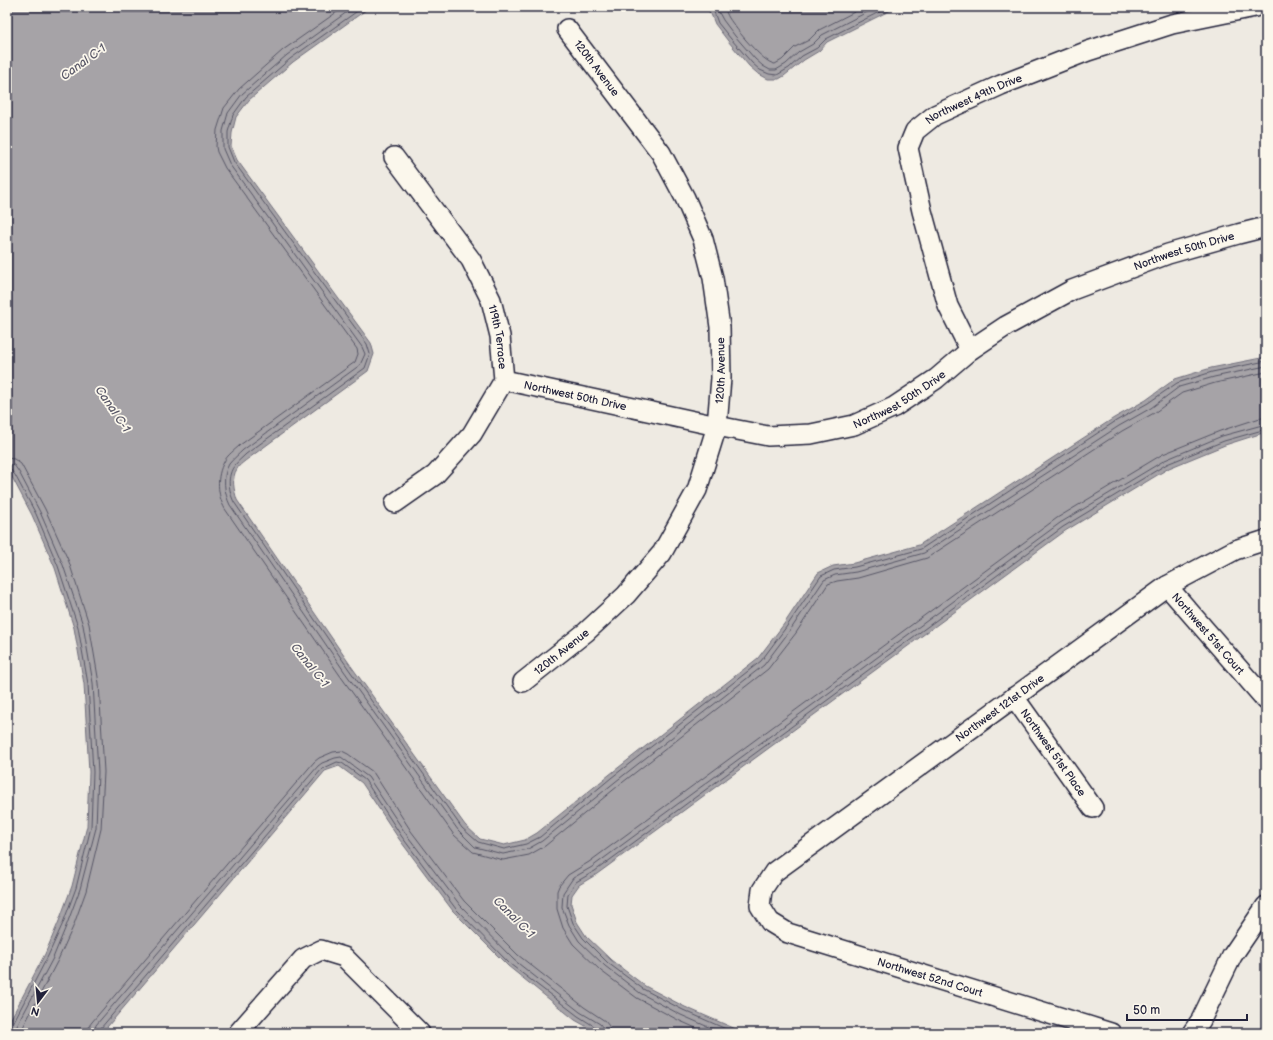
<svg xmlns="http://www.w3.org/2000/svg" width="1273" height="1040" font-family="'Balsamiq Sans',sans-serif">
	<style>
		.water { fill: #a6a3a7; stroke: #716f7c }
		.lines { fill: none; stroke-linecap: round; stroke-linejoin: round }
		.shore { stroke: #575666; stroke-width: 1 }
		.minor-casing { stroke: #22223b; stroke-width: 22 }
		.minor { stroke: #fbf7ec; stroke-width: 19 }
		.labels { text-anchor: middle; stroke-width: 3.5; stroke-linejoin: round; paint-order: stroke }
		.street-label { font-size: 11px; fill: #22223b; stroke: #fbf7ec }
		.water-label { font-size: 12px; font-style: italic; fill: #575666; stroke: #fbf7ec }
	</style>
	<rect width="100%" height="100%" fill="#eeeae2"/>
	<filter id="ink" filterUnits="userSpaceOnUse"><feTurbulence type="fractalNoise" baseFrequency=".025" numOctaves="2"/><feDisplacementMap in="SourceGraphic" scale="8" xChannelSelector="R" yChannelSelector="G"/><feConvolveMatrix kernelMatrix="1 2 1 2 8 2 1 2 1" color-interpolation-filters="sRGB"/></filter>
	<g filter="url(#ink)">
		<!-- water -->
		<path class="water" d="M 7,7 L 370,7 L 293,62 L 249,100 L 236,117 L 232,133 L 231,146 L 237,160 L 371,343 L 374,354 L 368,371 L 249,458 C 245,461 239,465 237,469 C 231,478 234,490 237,500 L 351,666 L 465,825 L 480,839 L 504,845 L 525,840 L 537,833 L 609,775 L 758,658 L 784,624 L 818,573 L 833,566 L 854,563 L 919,545 L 1114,418 L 1146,400 L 1175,379 L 1211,368 L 1266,357 L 1266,432 L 1225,445 L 1169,468 L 1065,531 L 597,874 L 579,885 L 572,895 L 571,904 L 577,922 L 586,936 L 611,960 L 645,986 L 685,1007 L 745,1033 L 598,1033 L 575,1020 L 508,966 L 453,911 L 399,839 L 362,783 L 339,766 L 325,771 L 102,1033 L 7,1033 L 7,1026 L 45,954 L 59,921 L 72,886 L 87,826 L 89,772 L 84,684 L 74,628 L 55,568 L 32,515 L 12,477 L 7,470 Z
			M 704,7 L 897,7 L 827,42 L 819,51 L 804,60 L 784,76 L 779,79 L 768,79 L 757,73 L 749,66 L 728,41 L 715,24 L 711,14 Z"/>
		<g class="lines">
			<!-- shore -->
			<path class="shore" d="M 344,7 L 283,50 L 239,89 L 224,108 L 217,130 L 216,147 L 217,152 L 225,168 L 357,349 L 358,354 L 355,362 L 240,445 C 235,450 227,455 224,462 C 216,476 217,495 225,509 L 339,674 L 454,835 L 473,852 L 503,860 L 529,855 L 545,846 L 618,786 L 768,669 L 796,633 L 828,584 L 837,581 L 858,578 L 927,558 L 1122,431 L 1154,413 L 1182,393 L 1215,383 L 1266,372
				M 354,7 L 287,55 L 242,94 L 228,113 L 223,131 L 223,149 L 230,165 L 362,347 L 365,354 L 360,365 L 243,450 C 239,454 233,459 229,464 C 222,476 224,493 230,505 L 344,671 L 458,830 L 475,847 L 503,854 L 528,849 L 542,841 L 615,782 L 764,665 L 791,629 L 824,580 L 835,575 L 856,572 L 924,553 L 1119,426 L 1151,408 L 1179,387 L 1214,377 L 1266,366
				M 363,7 L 290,59 L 246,97 L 233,115 L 228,132 L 228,147 L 234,162 L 367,344 L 370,354 L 365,368 L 246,454 C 242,458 238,461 235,465 C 226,476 229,492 234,502 L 348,668 L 462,828 L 478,842 L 504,849 L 526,844 L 540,837 L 611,778 L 761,661 L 787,626 L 821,576 L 834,570 L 855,567 L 921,549 L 1116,421 L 1148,403 L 1177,383 L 1212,372 L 1266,361
				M 709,7 L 714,12 L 718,23 L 731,39 L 752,63 L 760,70 L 769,74 L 777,75 L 789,68 L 802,56 L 817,48 L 826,39 L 889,7
				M 716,7 L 723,20 L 735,36 L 755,59 L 763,66 L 770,70 L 776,70 L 786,64 L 799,52 L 813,44 L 822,35 L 877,7
				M 724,7 C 726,11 727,15 729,18 C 736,29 763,63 775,64 L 782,60 L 795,47 L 809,40 L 819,30 L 864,7
				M 7,458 L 14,459 L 21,464 L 45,509 L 69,562 L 89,624 L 99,683 L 104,772 L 101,829 L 86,891 L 73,927 L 58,960 L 20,1033
				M 7,464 L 14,465 L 19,472 L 40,512 L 63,565 L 83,625 L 93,683 L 98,772 L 96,828 L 80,889 L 67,924 L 53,958 L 16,1028 L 12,1031 L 7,1032
				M 7,469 L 11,470 L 15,475 L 36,514 L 58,566 L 78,627 L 88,684 L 93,772 L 91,827 L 76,888 L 63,923 L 48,956 L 12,1025 L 10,1027 L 7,1027
				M 88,1033 L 89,1026 L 92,1022 L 314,762 L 319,758 L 333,752 L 342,751 L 348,754 L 373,772 L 411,831 L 464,901 L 518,955 L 584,1007 L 605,1021 L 609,1026 L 610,1033
				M 94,1033 L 96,1025 L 318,766 L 322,763 L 335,758 L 341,757 L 368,777 L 406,834 L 460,905 L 514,960 L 580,1012 L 600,1024 L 603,1028 L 604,1033
				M 99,1033 L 100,1029 L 322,769 L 337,762 L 342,763 L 365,780 L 402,837 L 456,909 L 510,964 L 578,1016 L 597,1028 L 599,1033
				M 707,1033 L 678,1020 L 637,998 L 601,971 L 573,944 L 563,928 L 557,909 L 557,891 L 559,886 L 568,875 L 589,862 L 1057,518 L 1163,454 L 1220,431 L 1260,418 L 1266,418
				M 722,1033 L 681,1015 L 640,993 L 605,966 L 579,941 L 569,925 L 562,907 L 563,893 L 573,878 L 592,867 L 1060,523 L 1165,460 L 1222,436 L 1266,424
				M 735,1033 L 683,1010 L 643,989 L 608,963 L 583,938 L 573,923 L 567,906 L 568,894 L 576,882 L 595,871 L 1063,527 L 1167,464 L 1224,441 L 1266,429"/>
			<!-- minor casing -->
			<g class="minor-casing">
				<g id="minor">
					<path id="s1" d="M 394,157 L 471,260 L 491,300 L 500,336 L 504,380 L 472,434 L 435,475 L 395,503"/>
					<path id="s2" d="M 970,350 L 948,306 L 922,211 L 908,148 L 915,131 L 935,115 L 1001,85 L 1088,51 L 1172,24 L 1255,7"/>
					<path id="s3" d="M 504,380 L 717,426 L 768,436 L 811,434 L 854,425 L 894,407 L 936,379 L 970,350 L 1006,326 L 1072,290 L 1168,254 L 1238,234 L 1266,227"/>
					<path id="s4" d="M 1167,586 L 1266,700"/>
					<path id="s5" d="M 523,682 L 586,632 L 626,595 L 662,553 L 697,490 L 717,426 L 721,378 L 720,327 L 713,278 L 703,239 L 685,198 L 661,153 L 567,29"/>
					<path id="s6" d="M 1014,697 L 1093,808"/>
					<path d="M 238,1033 L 303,959 L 321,950 L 344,957 L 420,1033"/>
					<path id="s7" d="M 1111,1033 L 788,933 L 770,922 L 760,906 L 762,890 L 774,872 L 1167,586 L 1235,550 L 1266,540"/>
					<path d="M 1192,1033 L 1201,1020 L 1232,956 L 1266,906"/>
				</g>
			</g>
			<!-- minor -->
			<use href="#minor" class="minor"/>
		</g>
	</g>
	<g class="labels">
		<!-- street labels -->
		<g class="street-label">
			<text transform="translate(597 68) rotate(53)" y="4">120th Avenue</text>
			<text dy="4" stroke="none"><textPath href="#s2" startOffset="298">Northwest 49th Drive</textPath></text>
			<text dy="4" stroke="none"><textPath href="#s3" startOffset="733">Northwest 50th Drive</textPath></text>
			<text dy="4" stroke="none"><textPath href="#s1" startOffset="211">119th Terrace</textPath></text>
			<text dy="4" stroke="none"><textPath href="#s5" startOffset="385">120th Avenue</textPath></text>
			<text dy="4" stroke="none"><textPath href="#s3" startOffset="73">Northwest 50th Drive</textPath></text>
			<text dy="4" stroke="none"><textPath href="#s3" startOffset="409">Northwest 50th Drive</textPath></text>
			<text dy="4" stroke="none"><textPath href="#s4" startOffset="63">Northwest 51st Court</textPath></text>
			<text dy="4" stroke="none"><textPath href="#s5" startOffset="49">120th Avenue</textPath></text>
			<text dy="4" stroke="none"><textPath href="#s7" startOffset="695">Northwest 121st Drive</textPath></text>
			<text dy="4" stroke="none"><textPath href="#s6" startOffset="68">Northwest 51st Place</textPath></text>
			<text transform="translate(930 977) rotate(17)" y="4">Northwest 52nd Court</text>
		</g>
		<!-- water labels -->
		<g class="water-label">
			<text transform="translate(83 62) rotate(-36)" y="4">Canal C-1</text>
			<text transform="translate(113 409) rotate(56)" y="4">Canal C-1</text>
			<text transform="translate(310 665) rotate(51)" y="4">Canal C-1</text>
			<text transform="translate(514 917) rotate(45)" y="4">Canal C-1</text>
		</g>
	</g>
	<!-- margin -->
	<rect width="1273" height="1040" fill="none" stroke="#fbf7ec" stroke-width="24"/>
	<rect x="12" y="12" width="1249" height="1016" fill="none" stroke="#22223b" stroke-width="1.5" filter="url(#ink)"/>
	<!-- north arrow -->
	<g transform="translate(38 1002) rotate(196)" stroke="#fbf7ec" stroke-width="3" paint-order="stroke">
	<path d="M0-3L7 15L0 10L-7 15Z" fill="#22223b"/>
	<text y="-6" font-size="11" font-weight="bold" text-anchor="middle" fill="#22223b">N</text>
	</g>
	<!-- scale -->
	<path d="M1127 1014v6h120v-6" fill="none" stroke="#22223b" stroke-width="2"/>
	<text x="1133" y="1014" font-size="12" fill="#22223b" stroke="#fbf7ec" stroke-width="3" paint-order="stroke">50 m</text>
</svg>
